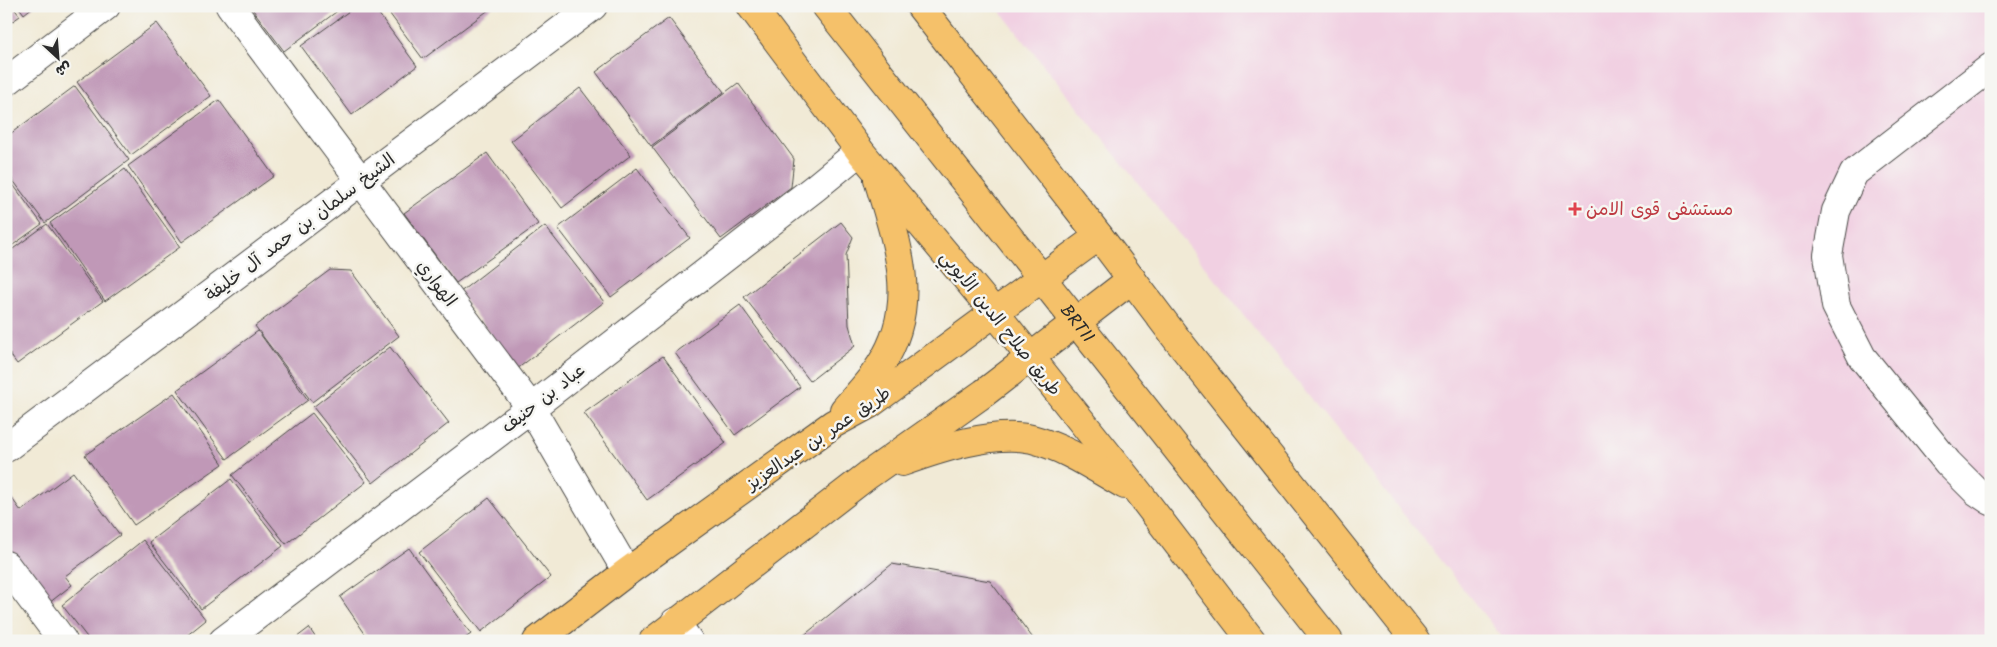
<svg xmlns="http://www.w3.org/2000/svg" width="1997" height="647" font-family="Kalam,'Playpen Sans Arabic',sans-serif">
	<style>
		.built { fill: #f1d0e2 }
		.building { fill: #c098b7 }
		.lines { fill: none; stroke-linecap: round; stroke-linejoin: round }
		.minor-casing { stroke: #494845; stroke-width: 30 }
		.major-casing { stroke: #494845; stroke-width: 30 }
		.minor { stroke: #fff; stroke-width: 28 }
		.major { stroke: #f5c16b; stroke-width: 28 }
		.health-dot { fill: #e0444e; stroke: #f6f6f2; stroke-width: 2 }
		.labels { text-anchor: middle; stroke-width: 5; stroke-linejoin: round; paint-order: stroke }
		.health-label { font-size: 18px; fill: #be3a42; stroke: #f6f6f2; text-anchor: start }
		.street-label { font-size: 18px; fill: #2b2b2b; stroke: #f6f6f2 }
	</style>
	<rect width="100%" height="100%" fill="#f6f6f2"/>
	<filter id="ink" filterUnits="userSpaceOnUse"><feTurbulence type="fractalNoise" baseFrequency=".02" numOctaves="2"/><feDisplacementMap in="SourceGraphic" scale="10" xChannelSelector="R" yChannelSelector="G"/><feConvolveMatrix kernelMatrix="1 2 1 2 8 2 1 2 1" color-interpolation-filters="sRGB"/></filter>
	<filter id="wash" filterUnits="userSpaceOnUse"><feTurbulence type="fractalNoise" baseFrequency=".0096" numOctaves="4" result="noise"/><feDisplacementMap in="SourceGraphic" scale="20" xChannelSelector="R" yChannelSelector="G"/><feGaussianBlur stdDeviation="1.12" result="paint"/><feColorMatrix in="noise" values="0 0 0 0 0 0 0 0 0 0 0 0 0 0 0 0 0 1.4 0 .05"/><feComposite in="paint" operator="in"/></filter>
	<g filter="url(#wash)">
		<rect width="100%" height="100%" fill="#f1ead6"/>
		<!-- built -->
		<path class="built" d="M 996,6 L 1991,6 L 1991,641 L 1505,641 Z"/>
		<g id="blocks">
			<!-- building -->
			<path class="building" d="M 6,6 L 12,6 L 20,16 L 6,26 Z
				M 18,6 L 34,6 L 24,14 Z
				M 250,6 L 344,6 L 284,51 Z
				M 356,6 L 373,6 L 417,66 L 352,115 L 301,46 Z
				M 384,6 L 494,6 L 423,59 Z
				M 669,18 L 724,92 L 651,146 L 596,72 Z
				M 157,23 L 211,96 L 131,155 L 77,82 Z
				M 738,83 L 794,159 L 791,187 L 721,239 L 652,147 Z
				M 75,86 L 129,160 L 45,223 L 6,171 L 6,137 Z
				M 580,88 L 631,155 L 562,208 L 511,141 Z
				M 219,100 L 274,176 L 182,242 L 128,166 Z
				M 487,153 L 538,224 L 456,283 L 404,213 Z
				M 637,168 L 690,238 L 611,297 L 558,228 Z
				M 125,169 L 180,247 L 105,301 L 50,223 Z
				M 6,175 L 42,224 L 6,250 Z
				M 841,222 L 853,237 L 846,255 L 849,325 L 855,346 L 810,381 L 744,297 Z
				M 47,224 L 103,301 L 17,364 L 6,349 L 6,254 Z
				M 545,226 L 604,302 L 517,369 L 459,293 Z
				M 330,270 L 351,271 L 399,336 L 312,402 L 255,326 Z
				M 740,305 L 800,387 L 735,435 L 675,353 Z
				M 258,331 L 308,400 L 227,459 L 177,390 Z
				M 390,347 L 449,423 L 373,483 L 313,407 Z
				M 663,356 L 726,443 L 647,500 L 584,413 Z
				M 174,393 L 223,464 L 134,525 L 85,455 Z
				M 312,413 L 366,482 L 286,544 L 232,475 Z
				M 73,472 L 120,535 L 65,576 L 72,585 L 49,603 L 6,548 L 6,494 L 8,493 L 21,511 Z
				M 231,479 L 283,546 L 201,609 L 149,542 Z
				M 489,498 L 551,577 L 481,632 L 419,552 Z
				M 143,540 L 206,620 L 180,641 L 90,641 L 62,605 Z
				M 409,548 L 471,634 L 461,641 L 370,641 L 340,597 Z
				M 892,564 L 990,581 L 1035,641 L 797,641 Z
				M 309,628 L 318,641 L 292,641 Z"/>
		</g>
	</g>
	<g filter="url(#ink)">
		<use href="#blocks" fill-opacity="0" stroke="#494845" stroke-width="1"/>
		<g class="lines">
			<!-- minor casing -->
			<g class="minor-casing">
				<path id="minor" d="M 230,6 L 531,408 L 627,572
					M 1991,67 L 1854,173 L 1836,211 L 1828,255 L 1836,306 L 1862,357 L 1948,463 L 1976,491 L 1991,501
					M 6,82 L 106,6
					M 6,448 L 593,6
					M 6,565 L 63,641
					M 675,622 L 689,641
					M 223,641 L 531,408 L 816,187 L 860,151"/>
			</g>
			<!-- major casing -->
			<g class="major-casing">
				<g id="major">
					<path d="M 751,6 L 860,151 L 995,313 L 1138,492 L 1252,641"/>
					<path id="s1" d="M 826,6 L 1329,641"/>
					<path d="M 920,6 L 1099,236 L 1176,338 L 1416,641"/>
					<path d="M 844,410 C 856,396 870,382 880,366 C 921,304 897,244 878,179"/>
					<path d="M 902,462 C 938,449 995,430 1032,439 C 1066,448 1095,468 1125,485"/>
					<path d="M 537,641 L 627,572 L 833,424 L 870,404 L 1099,236"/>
					<path d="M 653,641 L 868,475 L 984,393 L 1132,279"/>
				</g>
			</g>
			<!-- minor -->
			<use href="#minor" class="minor"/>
			<!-- major -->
			<use href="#major" class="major"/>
		</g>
	</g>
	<!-- markers -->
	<path class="health-dot" d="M1572.5 201.5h5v5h5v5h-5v5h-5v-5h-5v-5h5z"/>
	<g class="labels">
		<!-- health labels -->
		<g class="health-label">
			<text x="1586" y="215">مستشفى قوى الامن</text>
		</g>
		<!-- street labels -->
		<g class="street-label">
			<text transform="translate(300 227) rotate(-37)" y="6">الشيخ سلمان بن حمد آل خليفة</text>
			<text transform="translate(437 283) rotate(53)" y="6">الهواري</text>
			<text transform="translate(1001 323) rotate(51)" y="6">طريق صلاح الدين الأيوبي</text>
			<text dy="6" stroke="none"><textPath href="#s1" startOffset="405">BRT11</textPath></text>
			<text transform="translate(543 398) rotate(-38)" y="6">عباد بن حنيف</text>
			<text transform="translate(818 438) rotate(-34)" y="6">طريق عمر بن عبدالعزيز</text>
		</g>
	</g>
	<!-- margin -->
	<rect width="1997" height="647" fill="none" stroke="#f6f6f2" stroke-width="25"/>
	<!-- north arrow -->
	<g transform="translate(58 58) rotate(154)" stroke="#f6f6f2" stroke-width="4" paint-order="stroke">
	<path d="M0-4L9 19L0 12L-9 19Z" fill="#2b2b2b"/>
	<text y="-8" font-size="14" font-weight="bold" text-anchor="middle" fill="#2b2b2b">ش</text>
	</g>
</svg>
